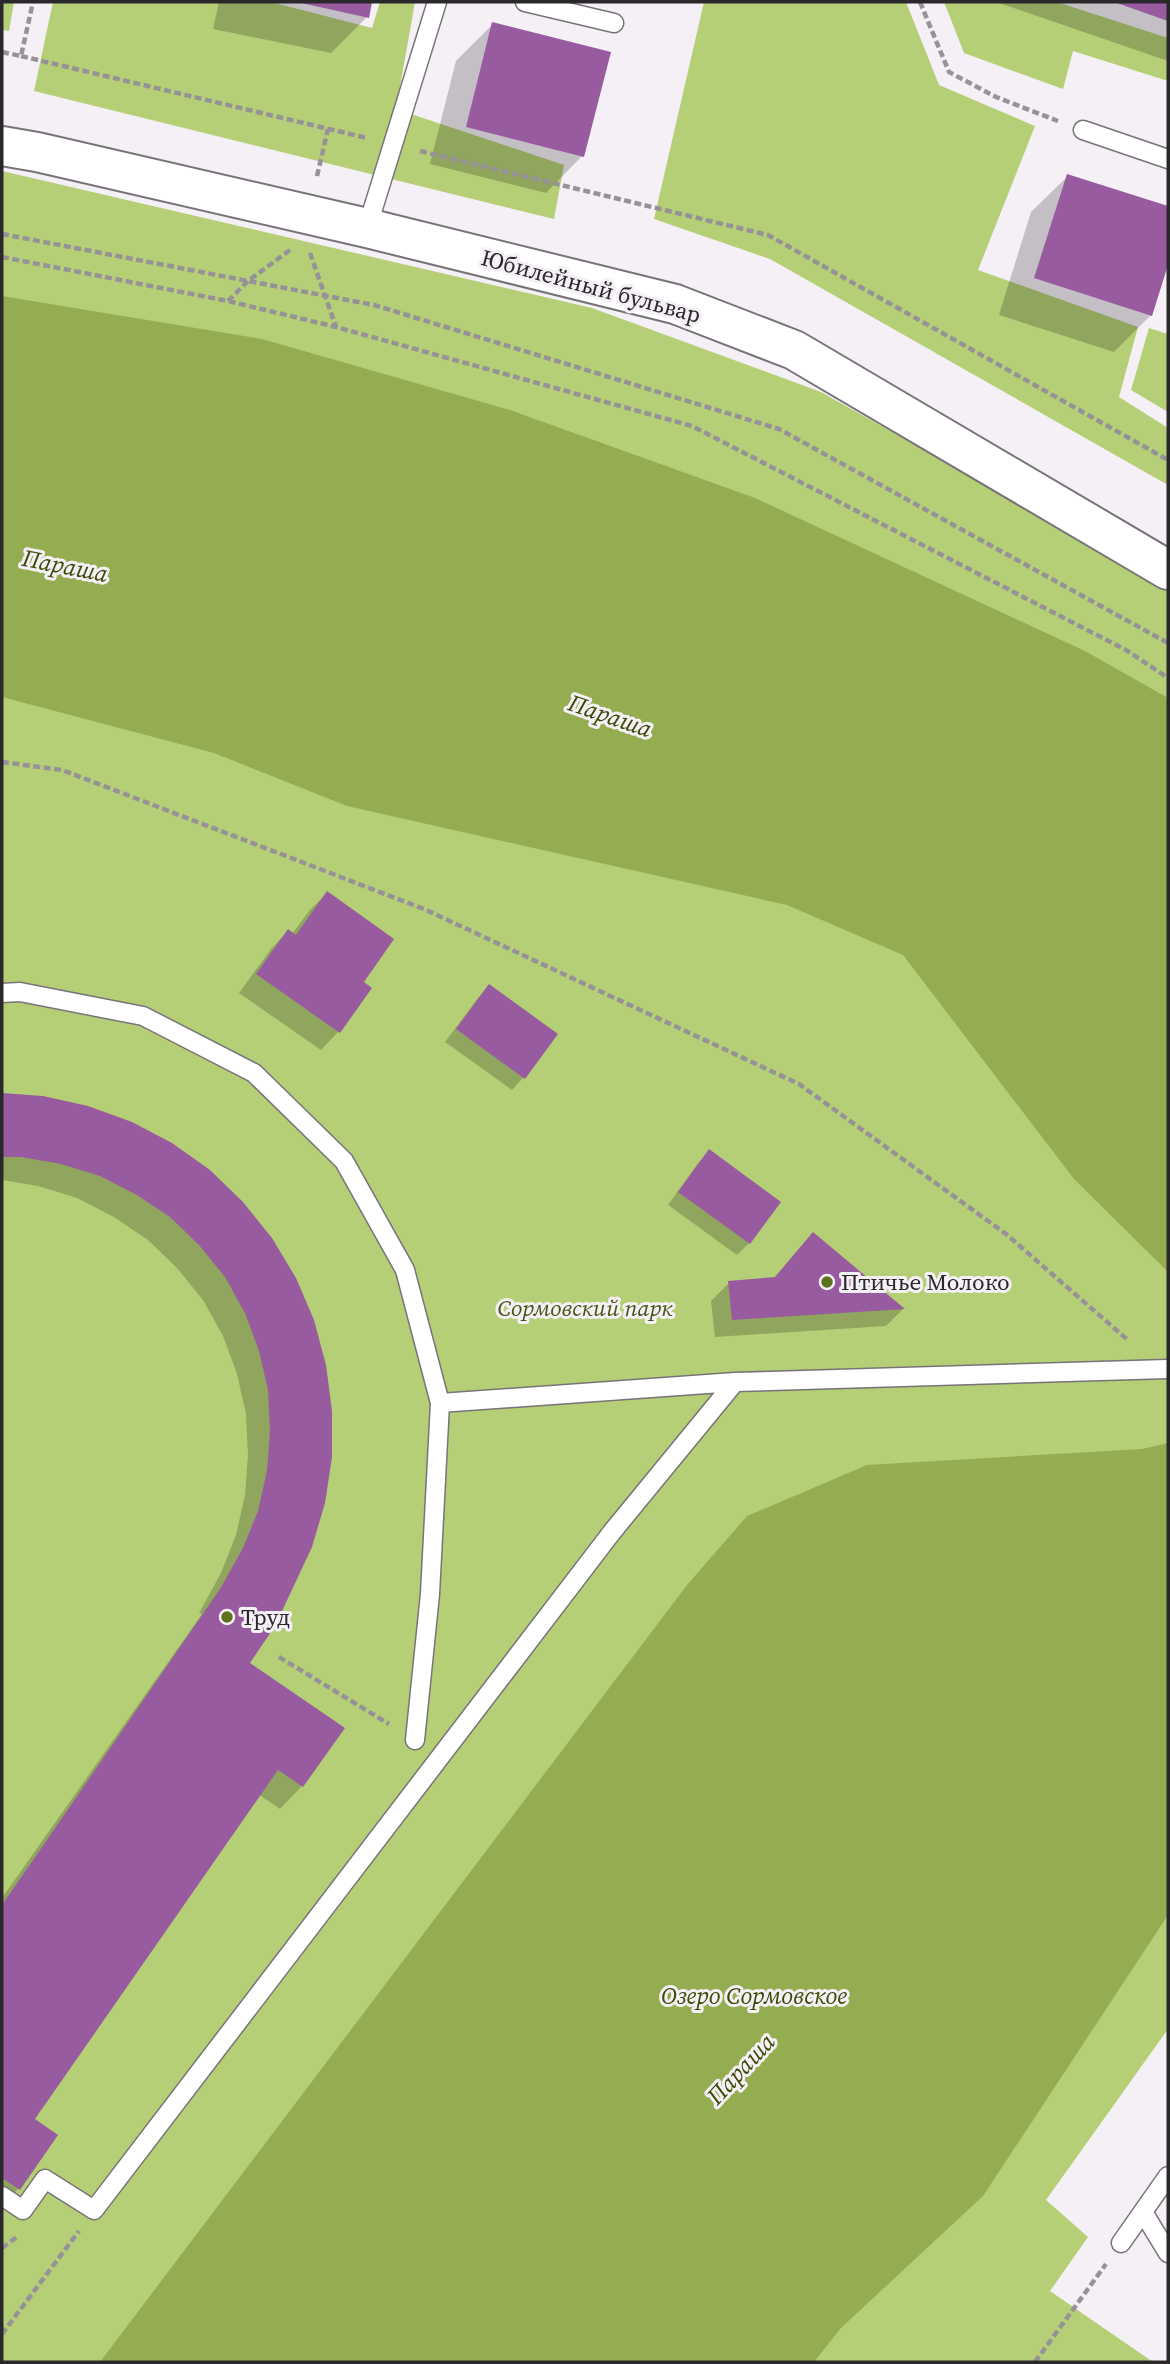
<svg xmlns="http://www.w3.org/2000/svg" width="1170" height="2364" font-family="'Source Serif 4',serif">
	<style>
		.green { fill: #b5cf76 }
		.water { fill: #94ad50 }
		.shadow { fill: #0003 }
		.building { fill: #985ba0 }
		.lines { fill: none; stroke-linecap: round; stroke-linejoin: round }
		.lane-casing { stroke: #787379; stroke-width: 21 }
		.secondary-casing { stroke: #787379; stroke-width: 42 }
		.path { stroke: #969297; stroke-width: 4.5; stroke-dasharray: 7 3.5; stroke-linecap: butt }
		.lane { stroke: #fff; stroke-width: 18 }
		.secondary { stroke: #fff; stroke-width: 38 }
		.poi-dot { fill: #5d711f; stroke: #f5eff6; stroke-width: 2.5 }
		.labels { text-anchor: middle; stroke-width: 6; stroke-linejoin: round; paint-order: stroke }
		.street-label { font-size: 23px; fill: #2a282a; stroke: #f5eff6 }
		.poi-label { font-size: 23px; fill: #2a282a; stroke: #f5eff6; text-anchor: start }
		.park-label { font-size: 23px; font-style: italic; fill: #465612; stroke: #f5eff6 }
		.water-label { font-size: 24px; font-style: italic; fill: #3b4a02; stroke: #f5eff6 }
	</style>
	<rect width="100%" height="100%" fill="#f5eff6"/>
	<!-- green -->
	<path class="green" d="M 2,2 L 14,2 L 9,31 L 2,30 Z
		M 53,2 L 271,2 L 372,28 L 380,2 L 415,2 L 396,109 L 564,165 L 554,219 L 34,91 Z
		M 704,2 L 906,2 L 939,85 L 1035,126 L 978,270 L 1138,327 L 1119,397 L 1168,428 L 1168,485 L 770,259 L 654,219 Z
		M 944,2 L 1057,2 L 1168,38 L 1168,81 L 1073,51 L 1063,89 L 964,53 Z
		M 2,171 L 592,308 L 821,392 L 1168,587 L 1168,2029 L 1046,2200 L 1088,2237 L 1050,2291 L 1153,2362 L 2,2362 Z
		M 1149,328 L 1168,334 L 1168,412 L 1131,390 Z"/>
	<!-- water -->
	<path class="water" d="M 2,296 L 262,339 L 510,410 L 755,498 L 1085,651 L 1168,698 L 1168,1272 L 1074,1179 L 903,955 L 787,905 L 347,806 L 214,753 L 2,697 Z
		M 1168,1443 L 1168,1915 L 983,2196 L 841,2328 L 814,2362 L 100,2362 L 687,1585 L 747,1516 L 867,1465 L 1142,1449 Z"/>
	<!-- shadow -->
	<path class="shadow" d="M 219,2 L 370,2 L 367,17 L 331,53 L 213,29 Z
		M 996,2 L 1168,2 L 1168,61 Z
		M 493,24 L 582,156 L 546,193 L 430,164 L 456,61 Z
		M 1068,176 L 1168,207 L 1168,260 L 1151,315 L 1114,352 L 999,315 L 1031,212 Z
		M 327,893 L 361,983 L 369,988 L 338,1032 L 321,1050 L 239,993 L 271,949 L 288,931 L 292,934 L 309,911 Z
		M 489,986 L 555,1034 L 523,1078 L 512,1090 L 445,1042 L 478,998 Z
		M 2,1094 L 43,1097 L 295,1278 L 248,1663 L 302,1786 L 280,1809 L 258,1794 L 32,2119 L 56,2135 L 18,2189 L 2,2206 L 2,1898 L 202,1614 L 199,1613 L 221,1573 L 236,1535 L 245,1495 L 248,1455 L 246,1414 L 237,1374 L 223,1336 L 203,1300 L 177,1268 L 148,1240 L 114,1217 L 77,1198 L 38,1186 L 2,1180 Z
		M 710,1152 L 749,1243 L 737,1255 L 668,1205 L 698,1163 Z
		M 813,1234 L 903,1309 L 886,1326 L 715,1337 L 711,1301 L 729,1283 L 773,1279 Z"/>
	<!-- building -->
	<path class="building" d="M 297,2 L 372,2 L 369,18 Z
		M 1114,2 L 1168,2 L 1168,21 Z
		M 492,22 L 611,52 L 584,157 L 466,127 Z
		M 1067,174 L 1168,206 L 1168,265 L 1152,316 L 1034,278 Z
		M 327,891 L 394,939 L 364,982 L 372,988 L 340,1033 L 256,974 L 288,929 L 296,935 Z
		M 489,984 L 558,1034 L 525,1079 L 456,1029 Z
		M 2,1093 L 43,1096 L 88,1106 L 132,1122 L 172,1143 L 210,1170 L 243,1202 L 272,1238 L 296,1278 L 314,1320 L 326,1365 L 332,1411 L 332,1457 L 325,1503 L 312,1547 L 275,1626 L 250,1663 L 345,1728 L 303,1787 L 278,1770 L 35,2119 L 58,2135 L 20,2190 L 2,2178 L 2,1905 L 220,1589 L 243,1548 L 258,1511 L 267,1471 L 270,1431 L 268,1390 L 259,1351 L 245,1313 L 225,1277 L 199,1245 L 170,1217 L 137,1195 L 100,1176 L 61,1164 L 21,1157 L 2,1157 Z
		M 709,1149 L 781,1202 L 750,1244 L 678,1192 Z
		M 813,1232 L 905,1309 L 732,1320 L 728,1281 L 775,1277 Z"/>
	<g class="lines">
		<!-- lane casing -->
		<g class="lane-casing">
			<path id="lane" d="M 525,2 L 614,23
				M 1083,130 L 1168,159
				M 367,228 L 437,2
				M 2,993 L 20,992 L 143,1016 L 254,1073 L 344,1161 L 405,1270 L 440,1403 L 430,1594 L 415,1740
				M 440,1403 L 735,1382
				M 2,2196 L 23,2210 L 45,2179 L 94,2210 L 612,1532 L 735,1382 L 1168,1369
				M 1143,2212 L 1168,2253
				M 1121,2243 L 1168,2176"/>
		</g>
		<!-- secondary casing -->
		<g class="secondary-casing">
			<path id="secondary" d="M 2,146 L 37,152 L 367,228 L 675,304 L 794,350 L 1168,570"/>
		</g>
		<!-- path -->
		<path class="path" d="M 920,2 L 949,72 L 996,97 L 1058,121
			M 2,52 L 21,56 L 33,2
			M 21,56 L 367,138
			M 420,151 L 768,235 L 1168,460
			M 317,176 L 328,129
			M 2,234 L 374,305 L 779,429 L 1168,643
			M 310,253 L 336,327
			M 2,257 L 228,301 L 336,327 L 692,426 L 1126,650 L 1168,678
			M 228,301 L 248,281 L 290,250
			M 2,762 L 62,770 L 424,909 L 799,1084 L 1006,1234 L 1129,1341
			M 279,1657 L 389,1724
			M 2,2248 L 17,2237
			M 2,2334 L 79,2231
			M 1035,2362 L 1106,2264"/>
		<!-- lane -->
		<use href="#lane" class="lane"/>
		<!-- secondary -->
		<use href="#secondary" class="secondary"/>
	</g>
	<!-- markers -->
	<g class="poi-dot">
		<circle cx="827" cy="1282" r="7"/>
		<circle cx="227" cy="1617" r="7"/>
	</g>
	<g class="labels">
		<!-- street labels -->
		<g class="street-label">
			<text transform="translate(591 286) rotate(15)" y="8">Юбилейный бульвар</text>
		</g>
		<!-- poi labels -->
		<g class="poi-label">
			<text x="841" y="1290">Птичье Молоко</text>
			<text x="241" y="1625">Труд</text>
		</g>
		<!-- park labels -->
		<g class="park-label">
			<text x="585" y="1316">Сормовский парк</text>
		</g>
		<!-- water labels -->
		<g class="water-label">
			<text transform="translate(65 566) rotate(11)" y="8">Параша</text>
			<text transform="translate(610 716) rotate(19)" y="8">Параша</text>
			<text x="754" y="2004">Озеро Сормовское</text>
			<text transform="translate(741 2069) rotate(-47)" y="8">Параша</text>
		</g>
	</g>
	<!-- border -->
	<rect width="1170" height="2364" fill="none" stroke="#2a282a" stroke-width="7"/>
</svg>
